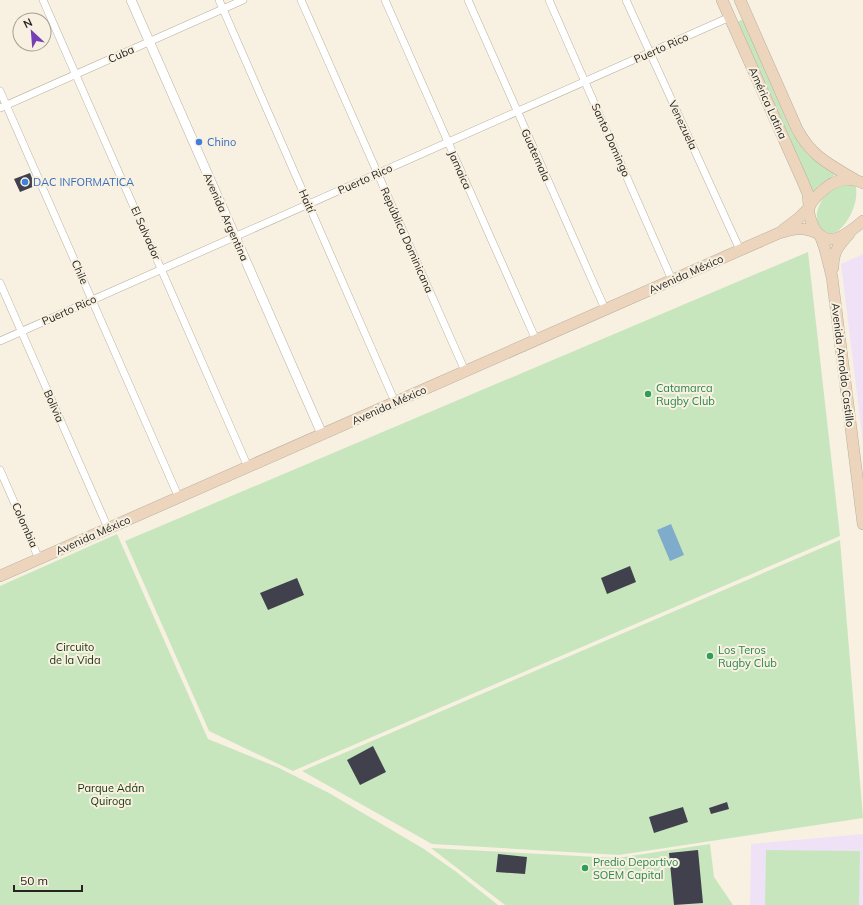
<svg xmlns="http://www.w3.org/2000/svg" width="863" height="905" font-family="Mulish,sans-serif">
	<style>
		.commercial { fill: #f0e2f6 }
		.green { fill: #c8e6bd }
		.water { fill: #7facca }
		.building { fill: #41404d }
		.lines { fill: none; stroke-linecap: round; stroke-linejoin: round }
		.minor-casing { stroke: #b7b1a2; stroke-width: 8 }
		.tertiary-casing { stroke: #b7b1a2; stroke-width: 10 }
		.secondary-casing { stroke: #b7b1a2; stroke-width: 12 }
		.minor { stroke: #fff; stroke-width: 7 }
		.tertiary { stroke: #fff; stroke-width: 9 }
		.secondary { stroke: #ecd5bc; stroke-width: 11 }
		.shop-dot { fill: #3f7fe0; stroke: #f8f1e1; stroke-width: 1.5 }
		.leisure-dot { fill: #2e9e5b; stroke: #f8f1e1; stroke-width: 1.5 }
		.labels { text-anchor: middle; stroke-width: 4; stroke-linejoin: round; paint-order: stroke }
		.street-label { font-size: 11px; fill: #27241f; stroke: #f8f1e1 }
		.shop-label { font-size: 11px; fill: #366cbe; stroke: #f8f1e1; text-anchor: start }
		.leisure-label { font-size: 11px; fill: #27864d; stroke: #f8f1e1; text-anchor: start }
		.park-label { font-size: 11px; fill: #163308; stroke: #f8f1e1 }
	</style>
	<rect width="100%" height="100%" fill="#f8f1e1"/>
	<!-- commercial -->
	<path class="commercial" d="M 863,254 L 863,443 L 841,264 Z
		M 863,834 L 863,905 L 750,905 L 751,844 Z"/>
	<!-- green -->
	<path class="green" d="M 743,19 L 792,133 L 808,155 L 825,168 L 834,173 L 835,175 L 818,186 L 814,193 L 812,192 L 737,22 Z
		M 855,184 C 863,207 833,252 819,225 C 811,211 826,190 840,185 C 844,184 850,185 855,184 Z
		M 808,252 L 840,536 L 293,771 L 209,731 L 125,541 Z
		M 117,534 L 208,739 L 277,767 L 329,793 L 424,849 L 455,871 L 498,905 L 0,905 L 0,586 Z
		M 840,540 L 863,818 L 619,855 L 432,844 L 302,771 Z
		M 710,844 L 714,877 L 733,905 L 505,905 L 431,848 L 617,858 Z
		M 766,850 L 860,851 L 859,905 L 765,905 Z"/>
	<!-- water -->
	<path class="water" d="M 671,524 L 684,555 L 670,561 L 657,530 Z"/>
	<!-- building -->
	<path class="building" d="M 30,173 L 35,186 L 20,192 L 14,179 Z
		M 630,566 L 636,582 L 607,594 L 601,578 Z
		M 297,578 L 304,595 L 268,610 L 260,593 Z
		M 373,746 L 386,772 L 360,785 L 347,760 Z
		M 727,802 L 729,809 L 711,814 L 709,808 Z
		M 683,807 L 688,822 L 654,833 L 649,817 Z
		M 698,850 L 703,903 L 674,905 L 669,853 Z
		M 498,854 L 527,857 L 525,874 L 496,872 Z"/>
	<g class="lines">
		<!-- minor casing -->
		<g class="minor-casing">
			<path id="minor" d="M 43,0 L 248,467
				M 219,0 L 395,402
				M 301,0 L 465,371
				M 385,0 L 536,340
				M 468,0 L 605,309
				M 549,0 L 672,280
				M 626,0 L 740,250
				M 0,91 L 179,498
				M 0,108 L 243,0
				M 0,283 L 108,528
				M 0,341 L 730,17
				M 0,470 L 39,559"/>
		</g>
		<!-- tertiary casing -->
		<g class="tertiary-casing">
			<path id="tertiary" d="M 131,0 L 322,434"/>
		</g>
		<!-- secondary casing -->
		<g class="secondary-casing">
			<path id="secondary" d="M 722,0 L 803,182 L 808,194 L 809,206
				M 740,0 L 797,129 C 811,156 829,164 854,179
				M 863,183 C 845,174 830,182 817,196 C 814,199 810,204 809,208 C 808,214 811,221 813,226 C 826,252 848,234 863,221
				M 783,230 L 799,218 L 809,208
				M 820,235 L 825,249 L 832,277 L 863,524
				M 833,268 C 833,252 838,246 849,234
				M 0,576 L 779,233 C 794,229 802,226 817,233"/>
		</g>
		<!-- minor -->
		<use href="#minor" class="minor"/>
		<!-- tertiary -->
		<use href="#tertiary" class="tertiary"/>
		<!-- secondary -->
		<use href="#secondary" class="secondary"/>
	</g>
	<!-- markers -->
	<g class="shop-dot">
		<circle cx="199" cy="142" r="4"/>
		<circle cx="25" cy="182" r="4"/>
	</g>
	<g class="leisure-dot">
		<circle cx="648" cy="394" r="4"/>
		<circle cx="710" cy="656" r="4"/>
		<circle cx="585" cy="868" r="4"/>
	</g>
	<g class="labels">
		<!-- street labels -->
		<g class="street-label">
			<text transform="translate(661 48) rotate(-24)" y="4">Puerto Rico</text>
			<text transform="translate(121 54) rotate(-24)" y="4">Cuba</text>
			<text transform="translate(768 103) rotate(66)" y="4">América Latina</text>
			<text transform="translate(683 125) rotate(65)" y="4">Venezuela</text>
			<text transform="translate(611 140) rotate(66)" y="4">Santo Domingo</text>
			<text transform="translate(536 155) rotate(66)" y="4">Guatemala</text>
			<text transform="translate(460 170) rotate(66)" y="4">Jamaica</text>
			<text transform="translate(365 179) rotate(-24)" y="4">Puerto Rico</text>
			<text transform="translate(307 201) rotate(66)" y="4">Haití</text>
			<text transform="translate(226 217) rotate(66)" y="4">Avenida Argentina</text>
			<text transform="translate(146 233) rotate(66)" y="4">El Salvador</text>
			<text transform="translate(407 240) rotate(66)" y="4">República Dominicana</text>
			<text transform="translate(80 272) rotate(66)" y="4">Chile</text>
			<text transform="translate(686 274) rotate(-24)" y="4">Avenida México</text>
			<text transform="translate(69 310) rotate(-24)" y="4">Puerto Rico</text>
			<text transform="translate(843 365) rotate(83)" y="4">Avenida Arnoldo Castillo</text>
			<text transform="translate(389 405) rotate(-24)" y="4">Avenida México</text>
			<text transform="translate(54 406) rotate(66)" y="4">Bolivia</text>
			<text transform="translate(25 525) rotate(66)" y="4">Colombia</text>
			<text transform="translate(93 535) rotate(-24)" y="4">Avenida México</text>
		</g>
		<!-- shop labels -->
		<g class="shop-label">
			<text x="207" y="146">Chino</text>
			<text x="33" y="186">DAC INFORMATICA</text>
		</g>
		<!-- leisure labels -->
		<g class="leisure-label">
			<text x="656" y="392">Catamarca<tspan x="656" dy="13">Rugby Club</tspan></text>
			<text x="718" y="654">Los Teros<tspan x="718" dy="13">Rugby Club</tspan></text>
			<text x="593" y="866">Predio Deportivo<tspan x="593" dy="13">SOEM Capital</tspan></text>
		</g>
		<!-- park labels -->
		<g class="park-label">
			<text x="75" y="651">Circuito<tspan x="75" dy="13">de la Vida</tspan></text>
			<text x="111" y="792">Parque Adán<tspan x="111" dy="13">Quiroga</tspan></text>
		</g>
	</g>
	<!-- north arrow -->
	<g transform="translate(32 32) rotate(334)"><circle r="19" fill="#f8f1e1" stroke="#a49f93"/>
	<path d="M0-3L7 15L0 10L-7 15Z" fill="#773fb5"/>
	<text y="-6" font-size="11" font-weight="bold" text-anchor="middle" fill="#27241f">N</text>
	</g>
	<!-- scale -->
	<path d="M14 885v6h68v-6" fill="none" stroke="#27241f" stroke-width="2"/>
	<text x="20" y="885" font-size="12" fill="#27241f" stroke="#f8f1e1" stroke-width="3" paint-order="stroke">50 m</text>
</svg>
